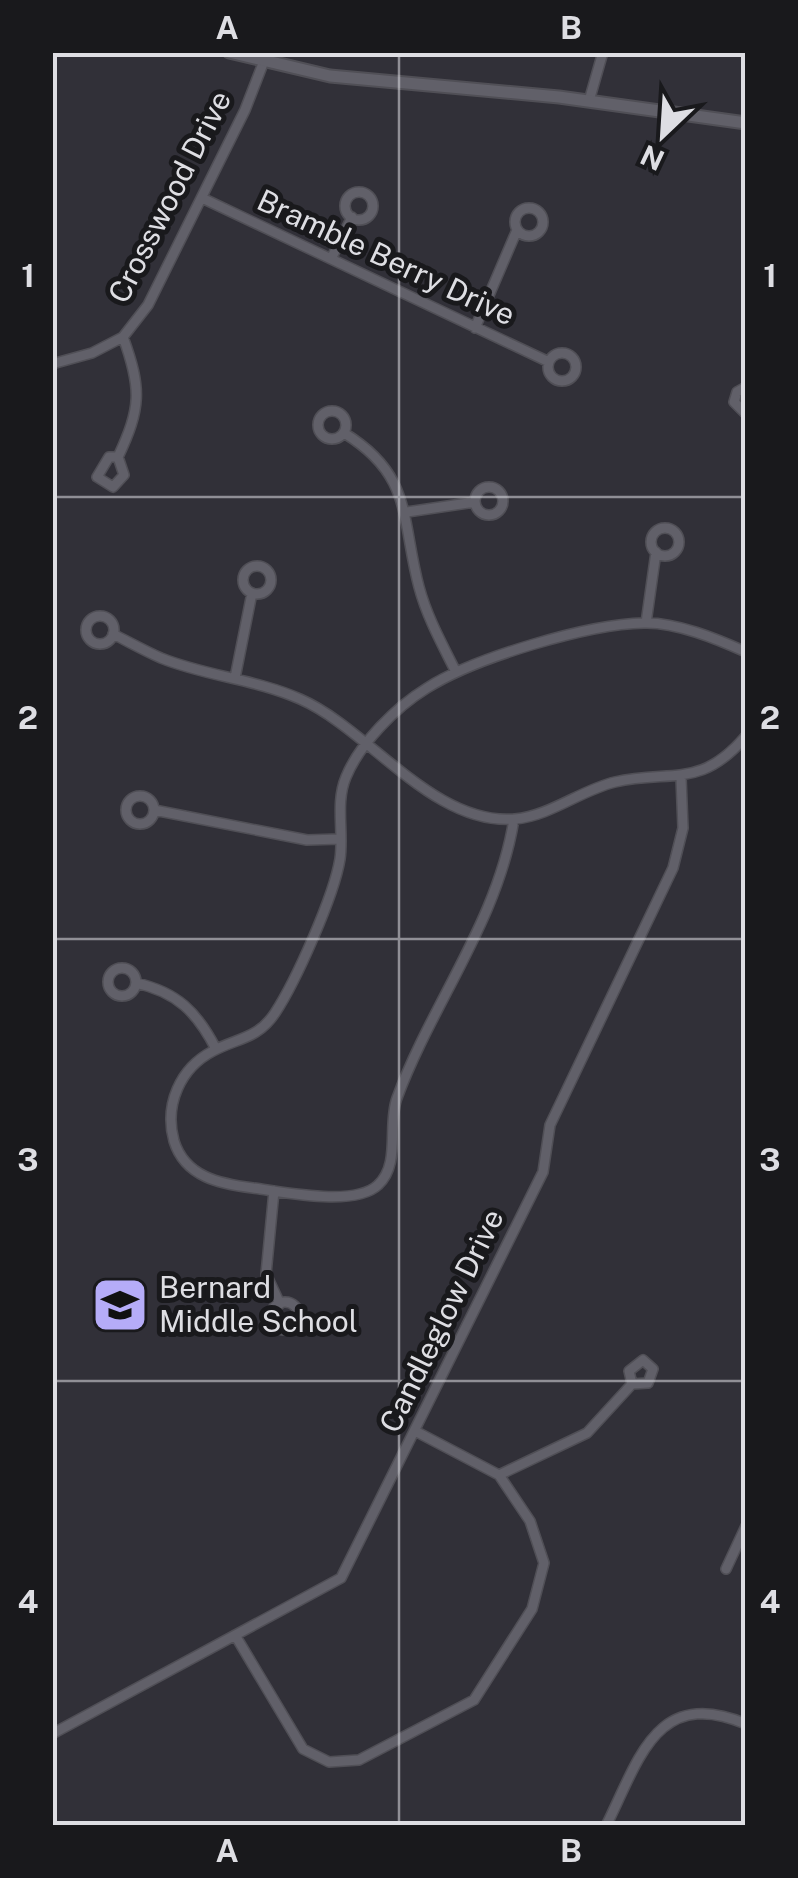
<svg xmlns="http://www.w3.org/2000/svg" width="798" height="1878" font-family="'Public Sans',sans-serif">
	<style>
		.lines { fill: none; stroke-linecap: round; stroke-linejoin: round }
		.minor-casing { stroke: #504f56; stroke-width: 12 }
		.tertiary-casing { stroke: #504f56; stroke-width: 15 }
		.minor { stroke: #616069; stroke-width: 9 }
		.tertiary { stroke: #616069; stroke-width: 11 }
		.grid { fill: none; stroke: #dedee3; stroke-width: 2.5; stroke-opacity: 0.55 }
		.labels { text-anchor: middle; stroke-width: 10; stroke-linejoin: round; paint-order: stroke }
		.street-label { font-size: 30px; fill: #dedee3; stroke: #19191c }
		.poi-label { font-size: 30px; fill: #dedee3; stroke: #19191c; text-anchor: start }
		.neatline { fill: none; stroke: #dedee3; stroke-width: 4 }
		.grid-label { font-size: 32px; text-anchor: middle; font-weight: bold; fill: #dedee3 }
	</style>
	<rect width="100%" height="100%" fill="#313038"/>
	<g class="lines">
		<!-- minor casing -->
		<g class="minor-casing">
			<path id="minor" d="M 589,101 L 603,52
				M345 206a14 14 0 1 1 28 0a14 14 0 1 1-28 0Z
				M 202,198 L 549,362
				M515 222a14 14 0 1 1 28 0a14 14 0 1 1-28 0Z
				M 331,259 L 352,217
				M 475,328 L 517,230
				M548 367a14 14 0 1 1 28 0a14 14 0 1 1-28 0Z
				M 52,364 L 92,353 L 123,337 L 148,305 L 245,110 L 264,61
				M 746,387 L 737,392 L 734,402 L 746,414
				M318 425a14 14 0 1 1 28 0a14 14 0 1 1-28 0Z
				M 344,433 C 413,475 401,519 419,587 C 427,617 442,644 456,672
				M 118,457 L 124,475 L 113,487 L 97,477 L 109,457 L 118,457 C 141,408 142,389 123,337
				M475 501a14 14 0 1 1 28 0a14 14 0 1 1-28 0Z
				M 407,512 L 475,502
				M651 542a14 14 0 1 1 28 0a14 14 0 1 1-28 0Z
				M243 580a14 14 0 1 1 28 0a14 14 0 1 1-28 0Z
				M86 630a14 14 0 1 1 28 0a14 14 0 1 1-28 0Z
				M 646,623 L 656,552
				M 113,634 C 129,642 145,651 161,658 C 205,676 255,679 300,699 C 369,729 433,826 515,819 C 550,816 581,790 615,782 C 671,769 700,790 746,736
				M 235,678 L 252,593
				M126 810a14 14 0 1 1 28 0a14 14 0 1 1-28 0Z
				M 154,810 L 307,840 L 340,839
				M 514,819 C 498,921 432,1003 397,1098 C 387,1125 401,1164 378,1185 C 355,1207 284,1192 253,1188 C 220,1184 185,1177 174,1141 C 164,1105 180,1068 213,1051 C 237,1038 258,1039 275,1013 C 296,981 334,896 340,859 C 344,832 335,803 346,777 C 360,743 396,707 427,688 C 474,658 588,624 644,623 C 676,622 717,639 746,652
				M108 982a14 14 0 1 1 28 0a14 14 0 1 1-28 0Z
				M 136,983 C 177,992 197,1012 216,1049
				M 274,1191 L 266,1274 L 280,1304
				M271 1316a14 14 0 1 1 28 0a14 14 0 1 1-28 0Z
				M 499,1475 L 587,1433 L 632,1384 L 648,1383 L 653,1369 L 643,1360 L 629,1371 L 632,1384
				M 726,1569 L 746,1526
				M 235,1635 L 303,1749 L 329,1762 L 359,1760 L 474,1700 L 532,1609 L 544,1563 L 530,1521 L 499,1475 L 415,1431
				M 52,1734 L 341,1578 L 543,1172 L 550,1125 L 673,868 L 683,828 L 681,778
				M 606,1826 C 639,1760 656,1686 746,1724"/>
		</g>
		<!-- tertiary casing -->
		<g class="tertiary-casing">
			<path id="tertiary" d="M 229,52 L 330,76 L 559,97 L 746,123"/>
		</g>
		<!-- minor -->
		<use href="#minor" class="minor"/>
		<!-- tertiary -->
		<use href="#tertiary" class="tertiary"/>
	</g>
	<!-- grid -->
	<path class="grid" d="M 399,52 L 399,1826M 52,497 L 746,497M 52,939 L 746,939M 52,1381 L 746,1381"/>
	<!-- icons -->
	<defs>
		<g id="school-square" transform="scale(2.875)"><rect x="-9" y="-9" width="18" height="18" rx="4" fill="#b5acf8" stroke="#19191c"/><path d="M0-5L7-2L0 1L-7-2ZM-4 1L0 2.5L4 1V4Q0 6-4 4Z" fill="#111"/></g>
	</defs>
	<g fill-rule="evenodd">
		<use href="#school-square" x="120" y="1305"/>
	</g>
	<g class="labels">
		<!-- street labels -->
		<g class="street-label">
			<text transform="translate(170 197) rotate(-63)" y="10">Crosswood Drive</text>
			<text transform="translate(386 258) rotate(25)" y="10">Bramble Berry Drive</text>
			<text transform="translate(442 1321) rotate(-64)" y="10">Candleglow Drive</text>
		</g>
		<!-- poi labels -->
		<g class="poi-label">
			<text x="159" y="1298">Bernard<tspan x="159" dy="34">Middle School</tspan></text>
		</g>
	</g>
	<!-- border -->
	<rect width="798" height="1878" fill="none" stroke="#19191c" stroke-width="110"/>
	<!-- north arrow -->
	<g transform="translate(663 135) rotate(205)" stroke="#19191c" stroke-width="8" paint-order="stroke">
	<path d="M0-8L18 38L0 25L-18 38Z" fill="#dedee3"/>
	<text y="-15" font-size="28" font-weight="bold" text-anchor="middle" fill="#dedee3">N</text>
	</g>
	<rect x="55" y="55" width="688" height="1768" class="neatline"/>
	<g class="grid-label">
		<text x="227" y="39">A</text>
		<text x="571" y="39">B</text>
		<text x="28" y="287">1</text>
		<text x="770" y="287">1</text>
		<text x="28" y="729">2</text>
		<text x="770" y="729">2</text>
		<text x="28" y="1171">3</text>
		<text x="770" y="1171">3</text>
		<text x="28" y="1613">4</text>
		<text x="770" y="1613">4</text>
		<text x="227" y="1862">A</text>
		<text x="571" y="1862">B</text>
	</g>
</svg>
